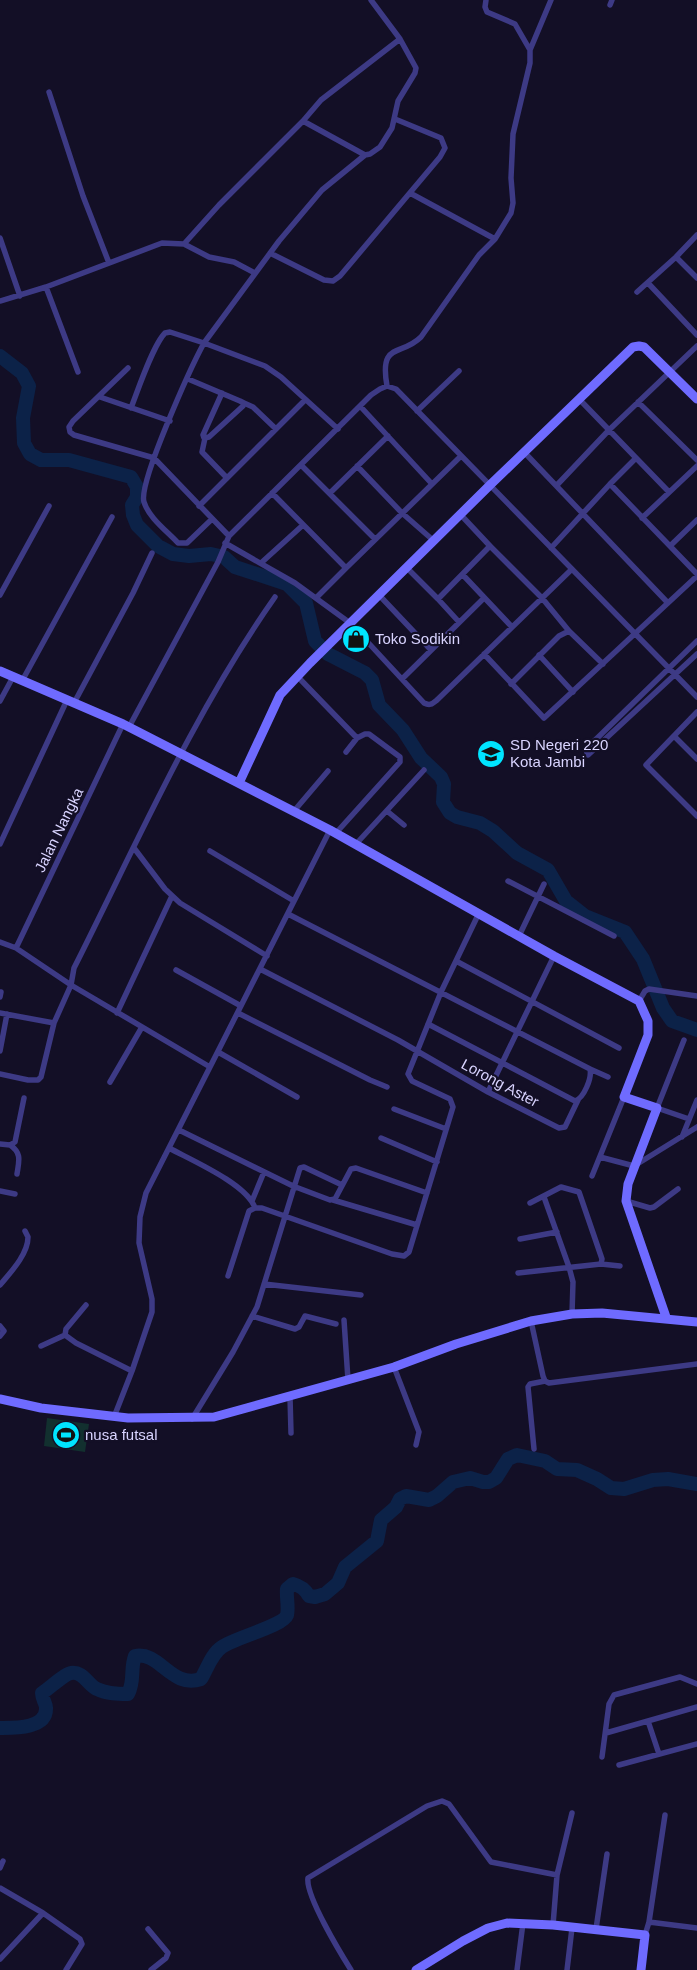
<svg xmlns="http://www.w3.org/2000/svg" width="697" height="1970" font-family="Helvetica,sans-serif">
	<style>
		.green { fill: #12302f }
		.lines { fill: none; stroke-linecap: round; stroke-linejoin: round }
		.river { stroke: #0c2248; stroke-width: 14 }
		.street { stroke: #3d3a85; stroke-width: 5.5 }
		.secondary { stroke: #6f6bff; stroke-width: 9 }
		.labels { text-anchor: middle; stroke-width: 4.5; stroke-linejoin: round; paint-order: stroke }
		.poi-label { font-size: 15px; fill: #d9d4ff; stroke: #130f26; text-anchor: start }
		.street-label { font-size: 15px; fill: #d9d4ff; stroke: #130f26 }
	</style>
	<rect width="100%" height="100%" fill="#130f26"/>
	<!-- green -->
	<path class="green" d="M 47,1418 L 89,1424 L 85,1452 L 44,1446 Z"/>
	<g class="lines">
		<!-- river -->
		<path class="river" d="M 0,356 L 22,373 L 29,386 L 23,418 L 24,443 L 30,454 L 41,460 L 69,460 L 131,477 L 137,487 L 137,497 L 132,505 L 133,515 L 137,525 L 158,546 L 173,554 L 189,556 L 211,554 L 224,557 L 235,567 L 287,584 L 306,603 L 315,641 L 328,654 L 365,673 L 372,680 L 379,705 L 403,730 L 421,758 L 441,777 L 444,784 L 443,802 L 450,813 L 457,817 L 480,823 L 493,831 L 517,853 L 548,870 L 566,901 L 585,916 L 625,932 L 643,959 L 663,1008 L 672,1021 L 697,1030
			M 0,1728 C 14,1728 47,1729 46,1708 C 46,1703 42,1699 42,1693 C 49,1689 64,1674 71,1673 C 83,1671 88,1685 97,1689 C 107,1694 118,1694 128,1694 C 135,1681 130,1669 135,1656 C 160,1651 171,1689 201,1679 C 207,1669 212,1653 222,1647 C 234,1638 283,1626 287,1615 C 289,1608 286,1596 287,1589 L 293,1584 C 301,1586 305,1589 309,1596 L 315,1597 L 325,1594 L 338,1583 L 345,1567 L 377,1541 L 381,1520 L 396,1507 L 400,1499 L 406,1496 L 429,1500 L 437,1496 L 453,1482 L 470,1478 L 483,1482 L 489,1482 L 496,1478 L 508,1459 L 517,1455 L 545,1461 L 557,1469 L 577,1470 L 597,1479 L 611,1488 L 624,1489 L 653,1480 L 668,1479 L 697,1484"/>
		<!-- street -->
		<path class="street" d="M 486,0 L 485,7 L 487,12 L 515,24 L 530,50
			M 610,5 L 612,0
			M 49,92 L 83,196 L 109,263
			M 365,155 L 370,154 L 380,147 L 392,128 L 398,101 L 415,73 L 416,68 L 400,39 L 371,0
			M 410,193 L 495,239
			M 0,238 L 20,296
			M 184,244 L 219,205 L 303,121 L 321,100 L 400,39
			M 270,253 L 324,280 L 333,281 L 340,276 L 440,157 L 445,148 L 441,138 L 395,119
			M 676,257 L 697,278
			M 648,283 L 697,335
			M 46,287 L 78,372
			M 637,292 L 676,257 L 697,235
			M 0,301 L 46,287 L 162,243 L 184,244 L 209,257 L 234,262 L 255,273
			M 128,368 L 73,421 L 69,427 L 70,432 L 74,435 L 154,458 L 229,536
			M 188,379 L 240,401 L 244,403 L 243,406 L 209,437 L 204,438 L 203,435 L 222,393
			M 387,386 C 379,341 401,357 421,337 L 479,255 L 495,239 L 511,213 L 513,203 L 511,178 L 513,134 L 530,63 L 530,50 L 551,0
			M 100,397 L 170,421
			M 580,400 L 669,492
			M 638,402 L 697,460
			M 244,403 L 253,407 L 276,429
			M 360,406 L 432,484
			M 131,408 C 138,390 153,345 165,333 L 170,332 L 204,343 L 279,241 L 322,190 L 365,155 L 303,121
			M 417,411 L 459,371
			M 205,438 L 202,452 L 227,478
			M 524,452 L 668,603
			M 301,465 L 375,539
			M 357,466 L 402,513 L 434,541
			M 610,484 L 636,458
			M 557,485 L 609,430 L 697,346
			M 272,493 L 346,568
			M 330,493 L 388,436
			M 199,506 L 305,400
			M 642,518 L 697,466
			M 212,519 L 187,543 L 178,543 C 167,531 149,518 144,502 C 138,483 192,365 204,343 L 265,366 L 281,377 L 338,429
			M 225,543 L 295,583 L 350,623 L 424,703 C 430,706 432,704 437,700 L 572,569
			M 490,546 L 542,598 L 569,631
			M 670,546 L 697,520
			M 551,548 L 610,484 L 697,574
			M 261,563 L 303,525
			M 407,568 L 438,599 L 490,546 L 460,514
			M 463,575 L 512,627
			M 0,595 L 49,506
			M 379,595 L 431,650
			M 316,598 L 346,568 L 461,456
			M 438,599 L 459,622
			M 697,641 L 587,748 L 586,750 L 588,755 L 697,654
			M 484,654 L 544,718 L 697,576
			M 539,655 L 573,692
			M 298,677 L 357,738 L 365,734 L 369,734 L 400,757 L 400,762 L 336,833
			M 402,679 L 484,598
			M 22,681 L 112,517
			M 511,684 L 559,636 L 569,631 L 603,664
			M 0,701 L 13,677
			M 74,703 L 133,593 L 152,553
			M 697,712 L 646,765 L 697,816
			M 129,727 L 218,562 L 229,536 L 371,395 L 380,389 L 387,386 L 396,389 L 697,697
			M 674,736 L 697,759
			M 346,752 L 357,738
			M 294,811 L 328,771
			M 387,811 L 404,825
			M 0,844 L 67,700
			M 356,844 L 424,770
			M 134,848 L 165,889 L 180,903 L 267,956
			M 210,851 L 294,901
			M 508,881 L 614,936
			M 288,914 L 590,1069 C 592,1078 584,1098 575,1101 L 428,1024
			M 519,936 L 544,884
			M 0,942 L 16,948 L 71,985 L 54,1023 L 41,1077 L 38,1080 L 28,1080 L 0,1074
			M 16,948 L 123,724
			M 456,961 L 619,1048
			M 260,969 L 398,1040 L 488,1092 L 559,1128 L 565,1127 L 578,1100
			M 176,970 L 241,1006
			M 0,997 L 1,992
			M 639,1001 L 645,991 L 649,989 L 697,996
			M 0,1013 L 54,1023
			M 117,1013 L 172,896
			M 238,1013 L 370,1080 L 387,1087
			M 684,1040 L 657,1108 L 689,1119
			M 0,1051 L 7,1014
			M 218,1052 L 297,1097
			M 210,1067 L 330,830
			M 590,1069 L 608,1077
			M 110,1082 L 142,1027
			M 488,1092 L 554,956
			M 394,1109 L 446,1129
			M 179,1130 L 293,1186 L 330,1200 L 335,1199 L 351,1169 L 356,1168 L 427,1193
			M 682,1137 L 697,1100
			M 381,1138 L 437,1162
			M 0,1144 L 10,1145 L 15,1142 L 24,1098
			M 10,1145 C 22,1153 19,1161 17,1174
			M 169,1148 C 191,1160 247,1184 255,1208
			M 600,1157 L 634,1166 L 697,1127
			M 592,1176 L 624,1097
			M 0,1191 L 15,1194
			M 544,1197 L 569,1267 L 573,1282 L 572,1314
			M 333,1200 L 417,1225
			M 252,1201 L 264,1172
			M 626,1201 L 650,1208 L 654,1207 L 678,1189
			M 520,1239 L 557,1232
			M 601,1264 L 620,1266
			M 518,1273 L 601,1264 L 602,1259 L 579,1192 L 561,1187 L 530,1203
			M 228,1276 L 249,1211 L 255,1208 L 262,1208 L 392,1254 L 404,1256 L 409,1252 L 453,1107 L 450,1099 L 412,1081 L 408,1074 L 441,992 L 479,913
			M 264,1284 L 361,1295
			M 0,1285 C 11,1272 28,1254 28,1237 L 25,1231
			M 86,1305 L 66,1329 L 65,1335 L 76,1343 L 132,1371
			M 252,1316 L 295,1329 L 299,1327 L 305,1316 L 336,1324
			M 344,1320 L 348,1380
			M 531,1321 L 543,1376 L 545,1381 L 549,1383 L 697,1364
			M 0,1326 L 4,1331 L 0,1336
			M 41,1346 L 65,1335
			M 394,1367 L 419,1432 L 416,1445
			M 290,1397 L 291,1433
			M 114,1417 L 132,1371 L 152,1312 L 152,1299 L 139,1243 L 140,1217 L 146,1193 L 210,1067 L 71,985 L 74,968 C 137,843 194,712 275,597
			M 192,1419 L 233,1352 L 257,1307 L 300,1168 L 304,1167 L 342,1185
			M 534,1449 L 528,1387 L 530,1384 L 545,1381
			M 648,1721 L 659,1754
			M 606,1733 L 697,1707
			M 602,1757 L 609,1704 L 614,1695 L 680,1677 L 697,1684
			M 619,1765 L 697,1744
			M 0,1868 L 3,1861
			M 0,1888 L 43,1913 L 80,1939 L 82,1944 L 66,1970
			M 649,1922 L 665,1815
			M 553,1925 L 557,1875 L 572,1813
			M 148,1929 L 168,1953 L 166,1958 L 151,1970
			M 596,1929 L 607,1854
			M 645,1935 L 649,1922 L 697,1928
			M 0,1959 L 43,1913
			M 351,1970 C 341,1954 305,1895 308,1878 L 427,1806 L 442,1801 L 449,1804 L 491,1862 L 557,1875
			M 517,1970 L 523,1923
			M 567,1970 L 572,1928"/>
		<!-- secondary -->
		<path class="secondary" d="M 0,671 L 123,724 L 330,830 L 554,956 L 639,1001 L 648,1021 L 648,1035 L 624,1097 L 657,1108 L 628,1184 L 626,1201 L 666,1317
			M 239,783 L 280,695 L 310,663 L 490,485 L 633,347 L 639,346 L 644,347 L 697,399
			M 0,1399 L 41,1408 L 128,1418 L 214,1417 L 394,1367 L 456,1344 L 531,1321 L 572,1314 L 602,1313 L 697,1322
			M 416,1970 L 463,1941 L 488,1928 L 507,1923 L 553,1925 L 645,1935 L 641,1970"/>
	</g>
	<!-- icons -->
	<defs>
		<g id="shop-disc" transform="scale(1.4375)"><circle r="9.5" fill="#00e5ff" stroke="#130f26"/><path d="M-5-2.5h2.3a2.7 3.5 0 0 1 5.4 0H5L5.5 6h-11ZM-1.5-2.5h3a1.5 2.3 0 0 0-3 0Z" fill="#111"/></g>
		<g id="school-disc" transform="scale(1.4375)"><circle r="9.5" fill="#00e5ff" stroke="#130f26"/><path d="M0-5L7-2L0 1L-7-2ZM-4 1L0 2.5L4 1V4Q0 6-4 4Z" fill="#111"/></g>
		<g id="stadium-disc" transform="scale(1.4375)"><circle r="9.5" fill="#00e5ff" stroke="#130f26"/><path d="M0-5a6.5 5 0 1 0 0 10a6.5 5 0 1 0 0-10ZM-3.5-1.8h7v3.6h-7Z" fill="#111"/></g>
	</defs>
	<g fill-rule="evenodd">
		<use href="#shop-disc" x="356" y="639"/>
		<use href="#school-disc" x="491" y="754"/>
		<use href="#stadium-disc" x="66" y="1435"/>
	</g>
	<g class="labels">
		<!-- poi labels -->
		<g class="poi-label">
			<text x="375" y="644">Toko Sodikin</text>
			<text x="510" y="750">SD Negeri 220<tspan x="510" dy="17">Kota Jambi</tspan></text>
			<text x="85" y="1440">nusa futsal</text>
		</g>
		<!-- street labels -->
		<g class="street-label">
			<text transform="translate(59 830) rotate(-64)" y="5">Jalan Nangka</text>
			<text transform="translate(500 1083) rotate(28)" y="5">Lorong Aster</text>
		</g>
	</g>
</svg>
